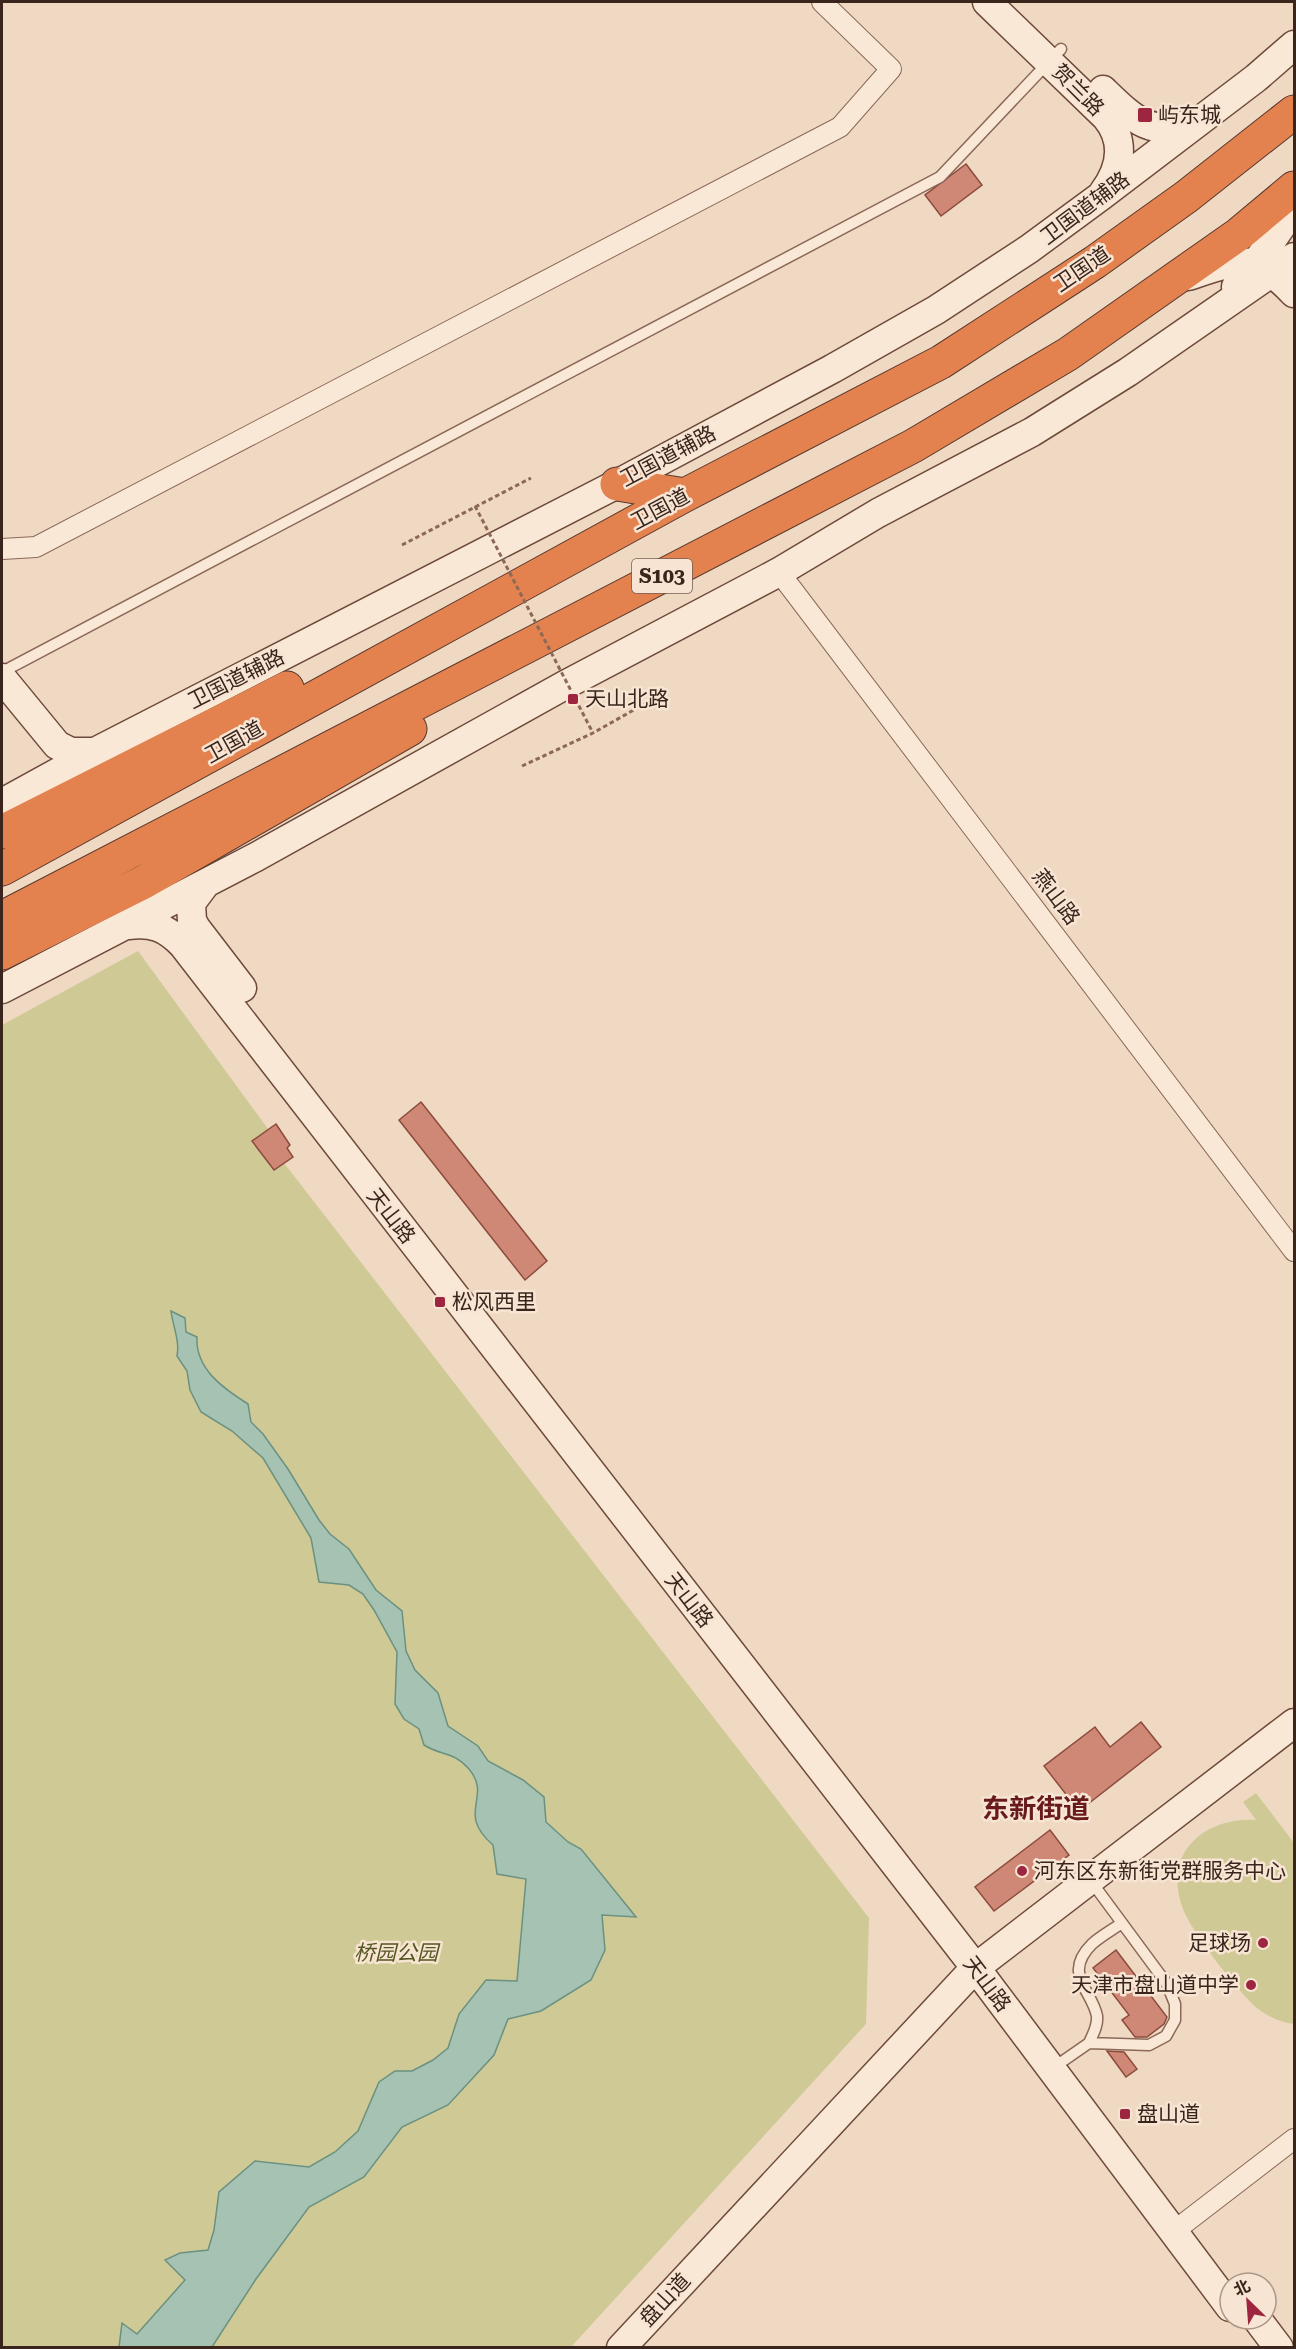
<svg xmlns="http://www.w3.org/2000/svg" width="1296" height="2349" font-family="'Roboto Serif','Noto Sans SC',serif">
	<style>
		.green { fill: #cfc995 }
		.water { fill: #a5c2b3; stroke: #6b9180; stroke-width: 1.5 }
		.building { fill: #d08876; stroke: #8b4b3d; stroke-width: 1.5 }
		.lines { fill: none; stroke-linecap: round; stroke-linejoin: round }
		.lane-casing { stroke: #8b6858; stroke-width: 13 }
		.street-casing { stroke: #8b6858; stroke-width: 22 }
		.secondary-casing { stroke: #6d4a3b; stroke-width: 31 }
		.highway-casing { stroke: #58382d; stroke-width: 35 }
		.path { stroke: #8b6858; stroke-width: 3; stroke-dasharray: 4.5 3; stroke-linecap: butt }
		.lane { stroke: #fae8d6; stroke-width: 10 }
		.street { stroke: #fae8d6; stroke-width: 20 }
		.secondary { stroke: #fae8d6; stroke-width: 28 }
		.highway { stroke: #e4824f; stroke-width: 33 }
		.path-bridge { stroke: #8b6858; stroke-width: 3; stroke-dasharray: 4.5 3; stroke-linecap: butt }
		.poi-dot { fill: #9d253f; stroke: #f7e4d2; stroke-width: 2 }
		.labels { text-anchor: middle; stroke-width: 5; stroke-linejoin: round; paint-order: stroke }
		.shield { fill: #f7e4d2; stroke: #735e53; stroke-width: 1.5 }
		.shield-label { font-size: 20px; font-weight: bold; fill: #3a251d }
		.street-label { font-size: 21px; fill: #3a251d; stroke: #f7e4d2 }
		.poi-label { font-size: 21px; fill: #3a251d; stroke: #f7e4d2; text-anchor: start }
		.park-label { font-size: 21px; font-style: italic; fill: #555723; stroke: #f7e4d2 }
		.district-label { font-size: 27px; font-weight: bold; fill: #691a1b; stroke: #f7e4d2 }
	</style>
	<rect width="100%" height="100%" fill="#f0d9c2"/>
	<!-- green -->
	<path class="green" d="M 138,951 L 268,1129 L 253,1141 L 273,1170 L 284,1163 L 869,1918 L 866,2024 L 571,2347 L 2,2348 L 2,1025 Z
		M 1256,1793 L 1294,1843 L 1294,2024 C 1281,2022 1268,2017 1257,2008 C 1239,1993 1191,1931 1183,1909 C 1162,1854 1203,1817 1256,1820 L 1243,1802 Z"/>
	<!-- water -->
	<path class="water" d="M 171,1311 L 185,1318 L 186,1332 L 197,1337 C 195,1369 224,1389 248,1404 L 251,1422 L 263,1434 L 288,1469 L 319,1520 L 330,1534 L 349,1549 L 376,1590 L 402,1611 L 406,1651 L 415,1670 L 438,1693 L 448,1726 L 478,1746 L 488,1761 L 523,1780 L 544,1797 L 546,1822 L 568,1842 L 581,1849 L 636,1917 L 602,1915 L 605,1950 L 591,1980 L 541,2011 L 508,2019 L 494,2055 L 448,2105 L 402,2127 L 364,2177 L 309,2207 L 256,2279 L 212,2347 L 119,2347 L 122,2323 L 137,2334 L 185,2280 L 165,2260 L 180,2253 L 208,2250 L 214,2230 L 219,2192 L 255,2161 L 309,2167 L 335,2152 L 358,2131 L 379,2082 L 395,2071 L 412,2071 L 433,2060 L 448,2048 L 459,2014 L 486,1980 L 517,1981 L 526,1879 L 497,1874 L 493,1845 C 455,1812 493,1798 469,1769 C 453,1751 441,1756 424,1745 L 419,1729 L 404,1719 L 395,1704 L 397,1652 L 374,1610 L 363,1594 L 349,1585 L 319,1582 L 311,1538 L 263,1458 L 232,1431 L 201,1412 L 190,1390 L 187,1371 L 177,1356 C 180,1341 173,1327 171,1311 Z"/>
	<!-- building -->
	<path class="building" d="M 966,164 L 982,185 L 941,216 L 925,195 Z
		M 421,1102 L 547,1261 L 525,1280 L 399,1120 Z
		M 276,1124 L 290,1145 L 287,1148 L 293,1157 L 274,1170 L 252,1141 Z
		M 1141,1722 L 1161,1747 L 1079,1811 L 1044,1766 L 1095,1727 L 1110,1747 Z
		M 1050,1830 L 1069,1855 L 994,1911 L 975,1887 Z
		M 1116,1950 L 1167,2017 L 1164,2024 L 1147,2037 L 1135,2037 L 1122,2020 L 1129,2015 L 1093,1968 Z
		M 1107,2051 L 1124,2052 L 1137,2069 L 1126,2077 Z"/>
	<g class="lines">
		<!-- lane casing -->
		<g class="lane-casing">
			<path id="lane" d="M 2,672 L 940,177 L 1061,49
				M 1089,2043 C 1093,2034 1098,2026 1097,2016 C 1092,1990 1062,1974 1092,1944 C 1101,1936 1112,1930 1122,1923
				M 1063,2061 L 1089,2043 L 1149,2045 L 1166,2036 L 1175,2020 L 1175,2004 L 1167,1984 L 1091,1881"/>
		</g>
		<!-- street casing -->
		<g class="street-casing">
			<path id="street" d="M 2,549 L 36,547 L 840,127 L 891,69 L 822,2
				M 779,572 L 1294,1251
				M 1173,2232 L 1294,2139"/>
		</g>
		<!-- secondary casing -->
		<g class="secondary-casing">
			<path id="secondary" d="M 987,2 L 1106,117 C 1126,141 1121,169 1103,193
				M 1103,90 C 1133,119 1152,139 1196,122
				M 1188,276 C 1240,259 1254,251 1294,293
				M 1236,287 L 1256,263 L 1294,208
				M 2,678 L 57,745 L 71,752 L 95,752
				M 2,803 L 95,752 L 617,484 L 832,369 L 936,310 L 1029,249 L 1101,196 L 1256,78 L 1294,45
				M 206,883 L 191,903 L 192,921 L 196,928 L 242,988
				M 128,925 C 152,922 166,927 183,945 L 981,1975 L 1230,2307
				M 2,989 L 256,857 L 565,685 L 779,572 L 878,513 L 1032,432 L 1128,372 L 1294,257
				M 1257,2319 L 1279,2348
				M 621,2348 L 975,1968 L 1294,1723"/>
		</g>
		<!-- highway casing -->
		<g class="highway-casing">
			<path id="highway" d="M 617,484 L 685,495
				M 2,832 L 287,688
				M 2,869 L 685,495 L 941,362 L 1095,262 L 1186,197 L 1294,112
				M 2,918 L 913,446 L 1068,354 L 1239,234 L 1294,188
				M 2,953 L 144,882 L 410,729"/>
		</g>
		<!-- path -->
		<path class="path" d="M 402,545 L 531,478
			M 522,766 L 593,733 L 646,703"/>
		<!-- lane -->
		<use href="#lane" class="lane"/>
		<!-- street -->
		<use href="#street" class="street"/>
		<!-- secondary -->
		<use href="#secondary" class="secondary"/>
		<!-- highway -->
		<use href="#highway" class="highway"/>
		<!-- path-bridge -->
		<path class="path-bridge" d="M 475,506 L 593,733"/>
	</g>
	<!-- markers -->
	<g class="poi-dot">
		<rect x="1137" y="107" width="16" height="16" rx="3"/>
		<rect x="567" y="693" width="12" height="12" rx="3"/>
		<rect x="434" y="1296" width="12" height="12" rx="3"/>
		<circle cx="1022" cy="1871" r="6"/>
		<circle cx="1263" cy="1943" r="6"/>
		<circle cx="1251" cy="1985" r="6"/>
		<rect x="1119" y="2108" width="12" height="12" rx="3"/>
	</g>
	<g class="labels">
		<!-- shield labels -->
		<rect class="shield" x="632" y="559" width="60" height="34" rx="4.5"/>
		<g class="shield-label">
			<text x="662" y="583">S103</text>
		</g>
		<!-- street labels -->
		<g class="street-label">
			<text transform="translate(1078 90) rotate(45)" y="7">贺兰路</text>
			<text transform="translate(1085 208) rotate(-37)" y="7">卫国道辅路</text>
			<text transform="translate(1082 269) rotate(-34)" y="7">卫国道</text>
			<text transform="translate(668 456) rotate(-28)" y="7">卫国道辅路</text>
			<text transform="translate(660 509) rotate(-28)" y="7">卫国道</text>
			<text transform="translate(236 679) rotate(-27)" y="7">卫国道辅路</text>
			<text transform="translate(234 742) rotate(-29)" y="7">卫国道</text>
			<text transform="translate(1056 897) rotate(53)" y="7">燕山路</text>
			<text transform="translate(391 1216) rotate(52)" y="7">天山路</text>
			<text transform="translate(689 1600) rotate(52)" y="7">天山路</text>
			<text transform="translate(987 1984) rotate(53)" y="7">天山路</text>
			<text transform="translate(665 2300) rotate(-47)" y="7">盘山道</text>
		</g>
		<!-- poi labels -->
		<g class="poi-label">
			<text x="1158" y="122">屿东城</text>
			<text x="585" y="706">天山北路</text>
			<text x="452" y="1309">松风西里</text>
			<text x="1034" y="1878">河东区东新街党群服务中心</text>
			<text x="1251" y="1950" text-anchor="end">足球场</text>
			<text x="1239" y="1992" text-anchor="end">天津市盘山道中学</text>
			<text x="1137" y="2121">盘山道</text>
		</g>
		<!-- park labels -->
		<g class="park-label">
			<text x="396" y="1960">桥园公园</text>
		</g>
		<!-- district labels -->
		<g class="district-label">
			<text x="1036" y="1818">东新街道</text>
		</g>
	</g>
	<!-- border -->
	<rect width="1296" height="2349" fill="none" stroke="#3a251d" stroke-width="6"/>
	<!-- north arrow -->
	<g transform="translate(1248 2301) rotate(335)"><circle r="28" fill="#f7e4d2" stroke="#ab988a" stroke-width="1.5"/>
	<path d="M0-4.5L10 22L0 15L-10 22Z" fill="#9d253f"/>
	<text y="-9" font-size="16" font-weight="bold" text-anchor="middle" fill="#3a251d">北</text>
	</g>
</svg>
